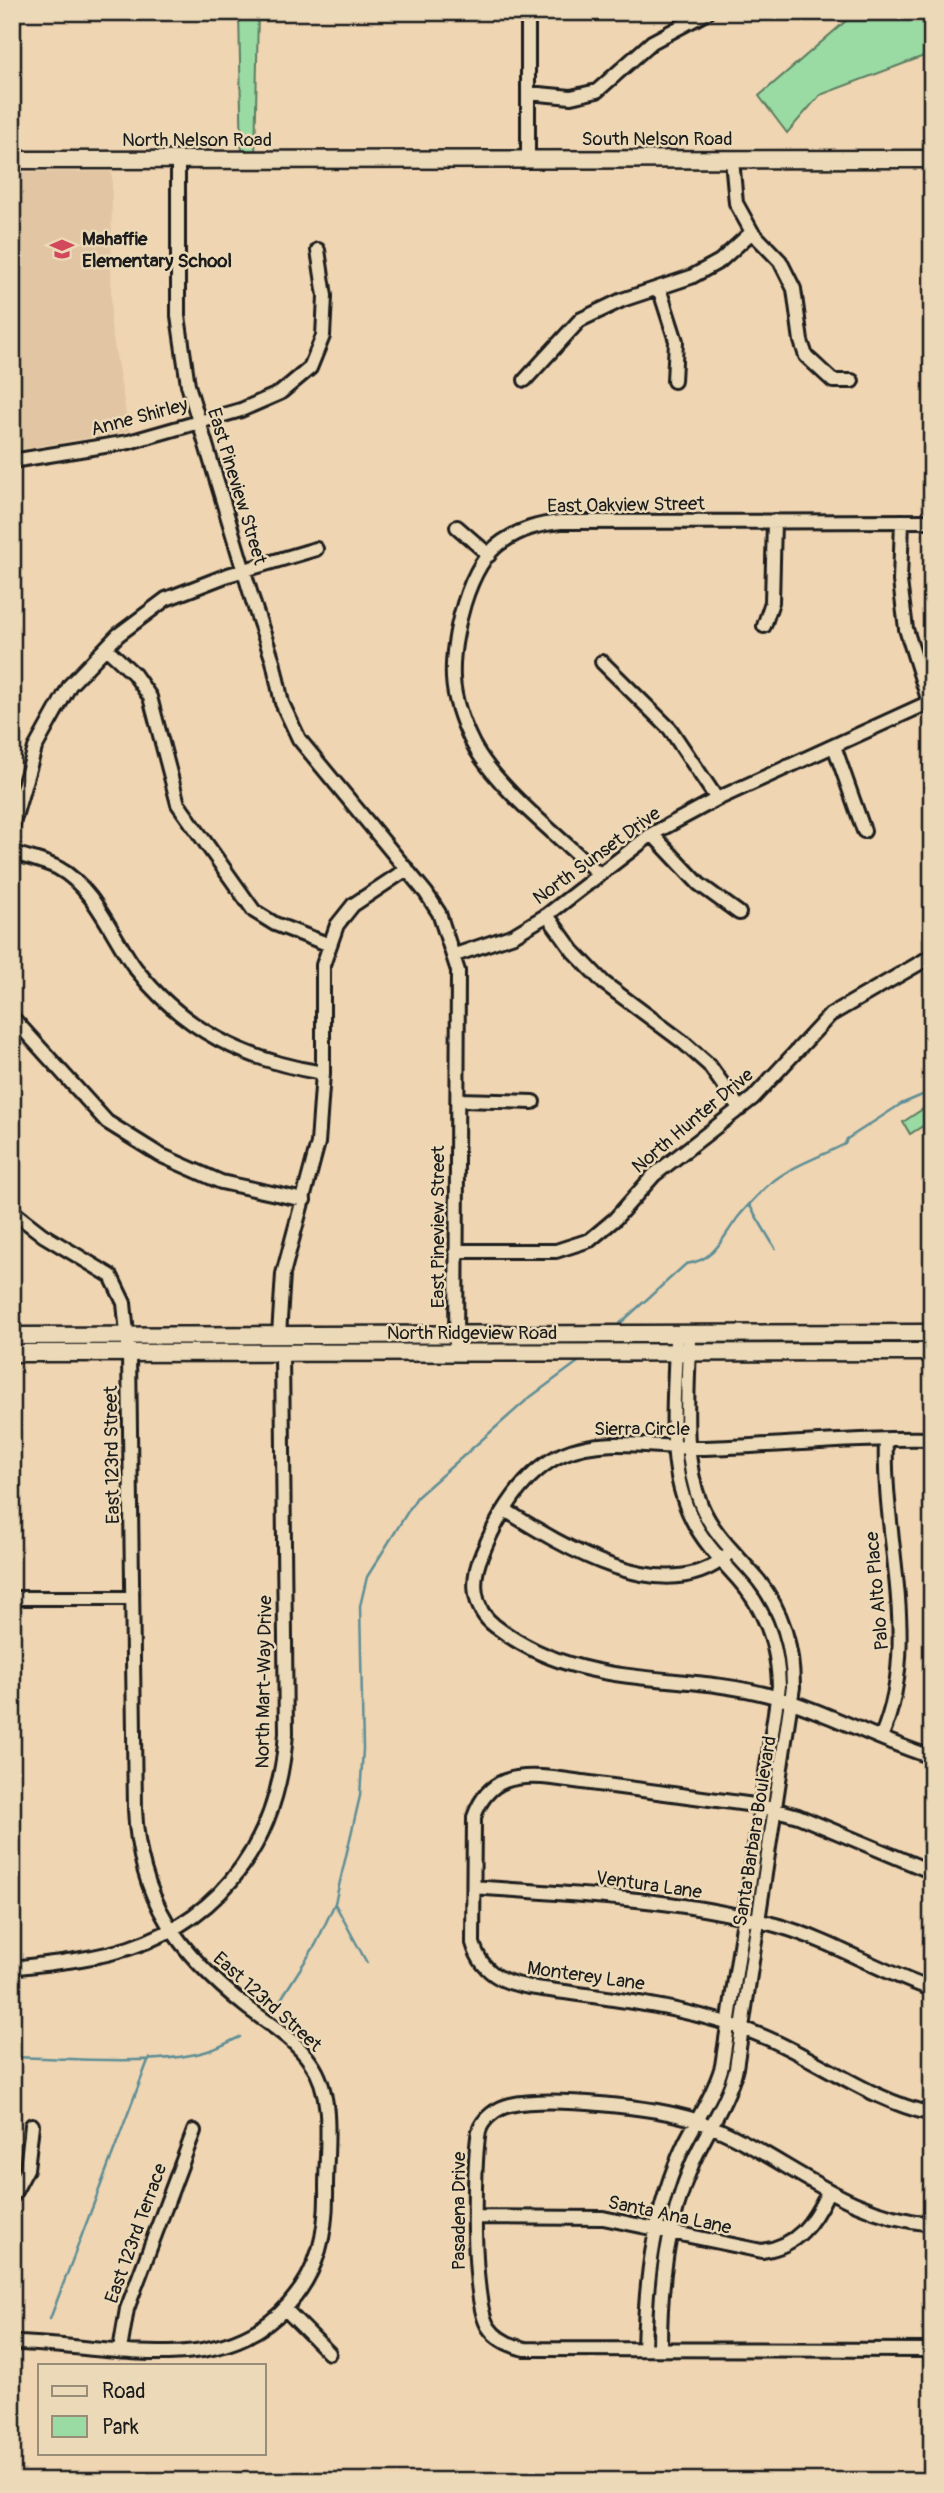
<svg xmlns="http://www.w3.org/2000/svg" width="944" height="2493" font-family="Pangolin,sans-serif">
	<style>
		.built { fill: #e2c6a4 }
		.green { fill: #9adba4; stroke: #5b7c60; stroke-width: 2 }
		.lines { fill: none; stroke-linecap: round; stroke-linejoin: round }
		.stream { stroke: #5e8e95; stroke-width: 2.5 }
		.street-casing { stroke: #1c1c1c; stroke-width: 18 }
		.secondary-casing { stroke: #1c1c1c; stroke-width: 21 }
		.street { stroke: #ebd9b7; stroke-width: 12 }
		.secondary { stroke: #ebd9b7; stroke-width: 16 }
		.labels { text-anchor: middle; stroke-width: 5; stroke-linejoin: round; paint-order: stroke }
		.street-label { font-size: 19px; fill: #1c1c1c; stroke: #ebd9b7 }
		.poi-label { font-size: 19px; font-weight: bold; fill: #1c1c1c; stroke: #ebd9b7; text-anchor: start }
	</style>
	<rect width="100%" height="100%" fill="#efd5b2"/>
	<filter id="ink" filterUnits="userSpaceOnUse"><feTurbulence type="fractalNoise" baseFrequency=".0143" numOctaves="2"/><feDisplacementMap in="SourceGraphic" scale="14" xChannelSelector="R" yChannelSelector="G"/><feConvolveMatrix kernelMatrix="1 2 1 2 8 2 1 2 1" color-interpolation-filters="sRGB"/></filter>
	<g filter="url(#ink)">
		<!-- built -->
		<path class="built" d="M 12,172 L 112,172 L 111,326 L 129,431 L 12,451 Z"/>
		<!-- green -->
		<path class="green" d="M 239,12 L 258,12 L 255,160 L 242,160 Z
			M 880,12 L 932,12 L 932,53 L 820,95 L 787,133 L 759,96 L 847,20 Z
			M 929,1105 L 932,1120 L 910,1134 L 903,1122 Z"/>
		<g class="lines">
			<!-- stream -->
			<path class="stream" d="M 750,1206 L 775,1248
				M 615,1328 L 686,1264 C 717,1260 722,1237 739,1216 C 747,1206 756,1197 765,1188 C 787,1167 818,1158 845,1144 L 847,1139 L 901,1104 L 932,1091
				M 335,1904 L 367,1963
				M 274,2010 L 316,1944 L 335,1903 L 360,1796 L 363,1749 L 360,1606 L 367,1577 L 417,1497 L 529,1398 L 582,1359
				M 12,2057 C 67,2058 161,2067 211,2050 C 221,2047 230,2041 240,2037
				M 50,2319 L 149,2058
				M 12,2420 L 20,2403"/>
			<!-- street casing -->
			<g class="street-casing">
				<path id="street" d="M 528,93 L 571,97 L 597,91 L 652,42 L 708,12
					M 732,159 L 736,203 L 752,232 L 780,261 L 794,289 L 801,341 L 806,356 L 833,381 L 852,381
					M 178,160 L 178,316 L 188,385 L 255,608 L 273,661 L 282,703 L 299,739 L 426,893 L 439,913 L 458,971 L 456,1353
					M 528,160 L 528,12
					M 659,288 L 676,341 L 674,381
					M 525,380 L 580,320 L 622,300 L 691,277 L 720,261 L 752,232
					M 12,461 L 129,442 L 241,410 L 280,393 L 310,368 L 323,336 L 325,296 L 318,250
					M 902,521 L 900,581 L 906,629 L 929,702
					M 457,527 L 489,555
					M 764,626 L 772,602 L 774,521
					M 106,648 L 134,674 L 150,697 L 178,804 L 254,911 L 275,924 L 330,945
					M 602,662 L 670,729 L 717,799
					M 834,746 L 864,831
					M 12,827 L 35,748 L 70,685 L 118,635 L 166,599 L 228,575 L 316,549
					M 652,834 L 699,884 L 739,913
					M 12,853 C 27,857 44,861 58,868 C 95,888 112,937 136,969 C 184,1031 248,1061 323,1073
					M 598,873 C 560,837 497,789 473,744 C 463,724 454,700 453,678 C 451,639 468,564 502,542 C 521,529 539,524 561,522 L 932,521
					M 547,915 L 573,951 L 604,983 L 683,1042 L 709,1065 L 740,1109
					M 455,955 L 514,935 L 547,915 L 652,834 L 717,799 L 932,701
					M 12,1017 L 107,1122 L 160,1155 L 221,1182 L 304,1200
					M 458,1100 L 533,1102
					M 12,1211 L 43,1235 L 111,1276 L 124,1303 L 129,1354 L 135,1809 C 139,1900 178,1953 248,2008 C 269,2024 296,2040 311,2063 C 335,2096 326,2148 326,2187 C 327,2232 319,2270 289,2304 C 220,2383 102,2343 12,2343
					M 456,1251 L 556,1251 L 590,1240 L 615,1219 L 654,1175 L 753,1098 L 830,1015 L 932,956
					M 279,1335 L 283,1274 L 318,1143 L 323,1073 L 323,965 L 337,925 L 353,905 L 407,869
					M 932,1439 C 856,1437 780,1446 705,1448 C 660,1449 605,1435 563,1454 C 524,1471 497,1517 482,1554 C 471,1579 472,1609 495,1626 C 581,1692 673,1670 768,1695 C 825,1710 876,1740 932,1757
					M 505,1510 C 561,1545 664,1610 726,1556
					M 12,1598 L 132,1598
					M 881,1737 C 922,1643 882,1539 886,1440
					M 932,1872 L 798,1816 L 762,1806 L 553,1778 C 516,1774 488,1777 474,1817 L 473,1943 C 483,1978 510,1985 543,1989 C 619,2000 695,2007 767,2038 C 822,2062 872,2101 932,2114
					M 474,1887 C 576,1895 680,1898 779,1926 C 832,1941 880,1972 932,1989
					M 12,1968 C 51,1963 91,1960 129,1948 C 229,1915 279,1834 286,1733 L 282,1354
					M 12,2197 L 27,2169 L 32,2125
					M 477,2217 L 603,2218 L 762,2251 C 798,2246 813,2223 828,2192
					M 932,2224 C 838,2216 779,2150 695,2120 C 656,2107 550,2096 510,2105 C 497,2108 483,2118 479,2131 C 473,2162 471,2305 489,2328 C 497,2340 512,2346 525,2349 L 932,2350
					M 285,2309 L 329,2353
					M 644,2348 C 646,2277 654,2208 685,2143 C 698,2117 714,2094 722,2066 L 779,1686 C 778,1645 766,1610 738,1579 C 721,1560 703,1542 692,1519 C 664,1464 676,1393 676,1334
					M 660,2348 C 660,2283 667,2222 693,2162 C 707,2130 728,2102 736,2068 L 793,1687 C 793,1648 783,1612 759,1581 C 738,1555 714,1536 701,1505 C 680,1453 689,1388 689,1334
					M 120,2350 L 127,2309 L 194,2131"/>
			</g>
			<!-- secondary casing -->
			<g class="secondary-casing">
				<path id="secondary" d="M 12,160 L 932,159
					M 12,1336 L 932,1333
					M 12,1353 L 932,1352"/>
			</g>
			<!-- street -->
			<use href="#street" class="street"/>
			<!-- secondary -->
			<use href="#secondary" class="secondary"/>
		</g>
	</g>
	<!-- icons -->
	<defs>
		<g id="school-bare" transform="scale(1.89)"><path d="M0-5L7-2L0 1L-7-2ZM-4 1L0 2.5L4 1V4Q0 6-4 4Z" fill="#d1495b" stroke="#ebd9b7" stroke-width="2.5" paint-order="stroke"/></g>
	</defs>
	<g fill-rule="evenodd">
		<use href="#school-bare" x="62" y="249"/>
	</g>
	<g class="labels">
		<!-- street labels -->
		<g class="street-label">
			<text x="657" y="145">South Nelson Road</text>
			<text x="197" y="146">North Nelson Road</text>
			<text transform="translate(139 416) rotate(-15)" y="7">Anne Shirley</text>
			<text transform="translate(238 486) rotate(73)" y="7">East Pineview Street</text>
			<text transform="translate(626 504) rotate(-1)" y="7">East Oakview Street</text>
			<text transform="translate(596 855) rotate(-36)" y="7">North Sunset Drive</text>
			<text transform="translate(692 1120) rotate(-40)" y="7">North Hunter Drive</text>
			<text transform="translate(437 1227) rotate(-90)" y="7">East Pineview Street</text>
			<text x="472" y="1339">North Ridgeview Road</text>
			<text x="642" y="1435">Sierra Circle</text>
			<text transform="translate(111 1455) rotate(-91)" y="7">East 123rd Street</text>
			<text transform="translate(876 1591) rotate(-95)" y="7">Palo Alto Place</text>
			<text transform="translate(263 1682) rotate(-89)" y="7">North Mart-Way Drive</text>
			<text transform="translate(754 1831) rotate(-81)" y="7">Santa Barbara Boulevard</text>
			<text transform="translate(649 1884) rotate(8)" y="7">Ventura Lane</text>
			<text transform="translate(586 1975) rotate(8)" y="7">Monterey Lane</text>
			<text transform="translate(268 2001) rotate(42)" y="7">East 123rd Street</text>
			<text transform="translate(458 2211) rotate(-90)" y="7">Pasadena Drive</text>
			<text transform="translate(670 2214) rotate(12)" y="7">Santa Ana Lane</text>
			<text transform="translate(135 2233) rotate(-70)" y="7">East 123rd Terrace</text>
		</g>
		<!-- poi labels -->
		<g class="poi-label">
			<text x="82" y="245">Mahaffie<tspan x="82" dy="22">Elementary School</tspan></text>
		</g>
	</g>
	<!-- margin -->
	<rect width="944" height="2493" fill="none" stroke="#ebd9b7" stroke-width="42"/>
	<rect x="21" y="21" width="902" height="2451" fill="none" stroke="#1c1c1c" stroke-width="2.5" filter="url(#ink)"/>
	<!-- legend -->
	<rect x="38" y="2364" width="228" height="91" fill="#ebd9b7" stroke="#988d79" stroke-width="2"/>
	<rect x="52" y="2386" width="35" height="10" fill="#ebd9b7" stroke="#988d79" stroke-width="2"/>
	<text x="102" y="2398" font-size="21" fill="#1c1c1c">Road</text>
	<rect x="52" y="2416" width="35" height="21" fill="#9adba4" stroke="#988d79" stroke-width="2"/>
	<text x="102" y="2434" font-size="21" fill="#1c1c1c">Park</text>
</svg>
